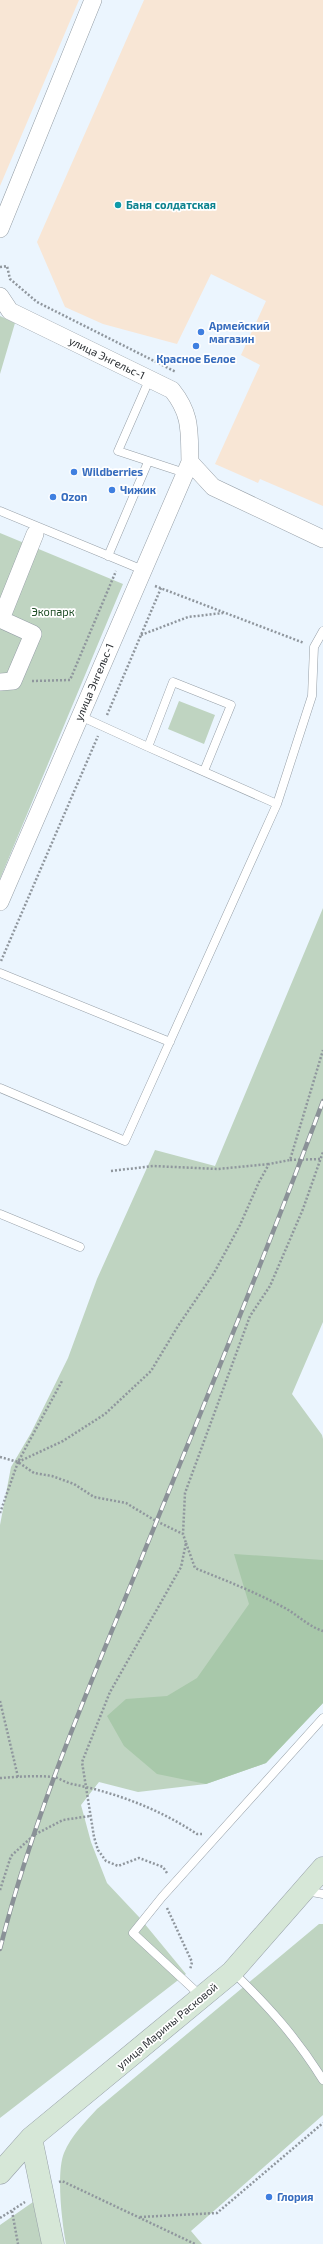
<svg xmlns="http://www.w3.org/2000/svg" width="323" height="2244" font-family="'Exo 2',sans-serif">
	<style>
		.industrial { fill: #f8e6d5 }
		.green { fill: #bfd4c1 }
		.forest { fill: #a8c8aa }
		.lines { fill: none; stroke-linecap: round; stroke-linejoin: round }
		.lane-casing { stroke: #969fa7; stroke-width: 9 }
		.street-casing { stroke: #969fa7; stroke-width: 18 }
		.secondary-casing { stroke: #969fa7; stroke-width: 23 }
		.path { stroke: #8f969d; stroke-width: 2.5; stroke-dasharray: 2 2; stroke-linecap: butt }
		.lane { stroke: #fff; stroke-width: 8 }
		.street { stroke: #fff; stroke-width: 17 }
		.secondary { stroke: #d6e7d7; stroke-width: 22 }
		.rail-casing { stroke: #8a9197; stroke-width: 4.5 }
		.rail { stroke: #fff; stroke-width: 3; stroke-dasharray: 9; stroke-linecap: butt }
		.culture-dot { fill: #0f9aa8; stroke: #fff; stroke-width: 1.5 }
		.shop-dot { fill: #3f7fe0; stroke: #fff; stroke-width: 1.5 }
		.labels { text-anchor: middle; stroke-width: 3.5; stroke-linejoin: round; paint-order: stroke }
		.culture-label { font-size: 11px; font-weight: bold; fill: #0d838f; stroke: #fff; text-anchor: start }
		.shop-label { font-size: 11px; font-weight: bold; fill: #366cbe; stroke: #fff; text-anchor: start }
		.street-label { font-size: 11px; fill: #2b2f33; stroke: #fff }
		.park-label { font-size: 11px; fill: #204f28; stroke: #fff }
	</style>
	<rect width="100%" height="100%" fill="#ebf5fe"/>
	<!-- industrial -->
	<path class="industrial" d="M 0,0 L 79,0 L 0,186 Z
		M 144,0 L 323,0 L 323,506 L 260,479 L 258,483 L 215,464 L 260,365 L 241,355 L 266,301 L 211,274 L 177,344 L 103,324 L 65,307 L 37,242 Z"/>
	<!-- green -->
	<path class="green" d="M 0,316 L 15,323 L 0,374 Z
		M 0,533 L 123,584 L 0,879 Z
		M 179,701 L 215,715 L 204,744 L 168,729 Z
		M 323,908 L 323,1322 L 292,1394 L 322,1435 L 323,1439 L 323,1703 L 266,1763 L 206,1784 L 138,1792 L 99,1782 L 81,1805 L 91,1842 L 107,1883 L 139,1917 L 186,1974 L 0,2118 L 0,1525 L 11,1467 L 31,1433 L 68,1358 L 97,1279 L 155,1150 L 215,1166 Z
		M 319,1924 L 323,1924 L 323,2115 L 191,2231 L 202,2244 L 66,2244 C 62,2223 56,2173 64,2153 C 71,2136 85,2122 97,2109 Z
		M 33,2202 L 42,2244 L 0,2244 L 0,2225 Z"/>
	<!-- forest -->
	<path class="forest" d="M 234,1554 L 323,1560 L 323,1703 L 266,1763 L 206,1784 L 157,1774 L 124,1746 L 107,1716 L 126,1699 L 167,1696 L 197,1678 L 249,1604 Z"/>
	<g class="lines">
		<!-- lane casing -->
		<g class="lane-casing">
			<path id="lane" d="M 150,378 L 118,451 L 185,473
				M 0,511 L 143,570
				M 108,556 L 148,462
				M 80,716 L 148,747 L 173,682 L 231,705 L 204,771
				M 148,747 L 277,804
				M 0,973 L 170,1042
				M 0,1088 L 125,1141 L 277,804 L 312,696 L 314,647 L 323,631
				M 0,1214 L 80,1247
				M 306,1891 L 323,1894
				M 233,1972 C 270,2008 296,2037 323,2080
				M 202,1997 L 133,1933 L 162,1897 L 323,1718"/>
		</g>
		<!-- street casing -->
		<g class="street-casing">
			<path id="street" d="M 0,229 L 93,0
				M 0,296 L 10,311 L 172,390 C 192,415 189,432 190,462
				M 0,619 L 33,634 L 13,681 L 0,682
				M 1,619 L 35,534
				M 0,902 L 190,462 L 213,487 L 323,539"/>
		</g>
		<!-- secondary casing -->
		<g class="secondary-casing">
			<path id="secondary" d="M 31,2138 L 53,2244
				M 0,2173 L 31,2138 L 232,1972 L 323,1868"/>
		</g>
		<!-- path -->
		<path class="path" d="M 0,267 L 7,266 L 10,279 L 37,302 L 176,372
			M 155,586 L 304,643
			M 141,635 L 188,617 L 223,613
			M 32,681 L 70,680 L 116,571
			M 107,715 L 161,588
			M 1,961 L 98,736
			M 290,1160 L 320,1159
			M 111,1171 L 153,1166 L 218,1169 L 269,1164
			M 0,1457 L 18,1462 L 34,1473 L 52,1476 L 74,1484 L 94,1497 L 126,1503 L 156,1521 L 183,1534
			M 18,1462 L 63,1441 L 105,1414 L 151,1371 L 178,1326 L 214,1273 L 240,1225 L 259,1182 L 269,1164 L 290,1160 L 323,1050
			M 0,1513 L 18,1462 L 62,1381
			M 186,1543 L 195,1568 C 224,1580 253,1591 281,1606 C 296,1613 307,1626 323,1631
			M 0,1701 L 18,1777
			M 0,1778 C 17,1777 35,1775 52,1777 C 59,1777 65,1783 72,1784 C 117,1793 159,1809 197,1834 L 202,1834
			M 167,1873 L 163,1867 L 139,1858 L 118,1866 L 106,1861 L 98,1850 L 94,1837 L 82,1762 L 110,1692 L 181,1567 L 186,1543 L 183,1534 L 185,1493 L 250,1316 L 270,1286 L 303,1209 L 323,1152
			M 0,1890 L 11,1856 L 34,1835 L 63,1820 L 90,1816
			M 167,1908 L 192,1962 L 190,1970
			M 59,2182 L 62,2181 L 195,2244
			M 12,2211 L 18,2244
			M 140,2217 L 217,2213 L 323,2123
			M 0,2218 L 25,2202"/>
		<!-- lane -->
		<use href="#lane" class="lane"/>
		<!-- street -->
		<use href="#street" class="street"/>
		<!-- secondary -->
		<use href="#secondary" class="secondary"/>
		<!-- rail casing -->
		<g class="rail-casing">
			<path id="rail" d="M 0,1949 C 33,1817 87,1692 138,1567 C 201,1412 265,1257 323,1101"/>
		</g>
		<!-- rail -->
		<use href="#rail" class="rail"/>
	</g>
	<!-- markers -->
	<circle class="culture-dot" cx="118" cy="205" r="4"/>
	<g class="shop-dot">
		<circle cx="201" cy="332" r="4"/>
		<circle cx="196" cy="346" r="4"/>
		<circle cx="74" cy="472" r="4"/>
		<circle cx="112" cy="490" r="4"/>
		<circle cx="53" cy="497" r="4"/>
		<circle cx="269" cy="2197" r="4"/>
	</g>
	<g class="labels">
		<!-- culture labels -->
		<g class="culture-label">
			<text x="126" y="209">Баня солдатская</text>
		</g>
		<!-- shop labels -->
		<g class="shop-label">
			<text x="209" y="330">Армейский<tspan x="209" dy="13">магазин</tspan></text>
			<text x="196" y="363" text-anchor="middle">Красное Белое</text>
			<text x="82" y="476">Wildberries</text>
			<text x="120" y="494">Чижик</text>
			<text x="61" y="501">Ozon</text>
			<text x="277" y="2201">Глория</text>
		</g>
		<!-- street labels -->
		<g class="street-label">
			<text transform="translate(107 358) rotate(26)" y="4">улица Энгельс-1</text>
			<text transform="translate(94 682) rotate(-67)" y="4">улица Энгельс-1</text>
			<text transform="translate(167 2026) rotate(-40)" y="4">улица Марины Расковой</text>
		</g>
		<!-- park labels -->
		<g class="park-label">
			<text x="53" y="616">Экопарк</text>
		</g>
	</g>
</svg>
